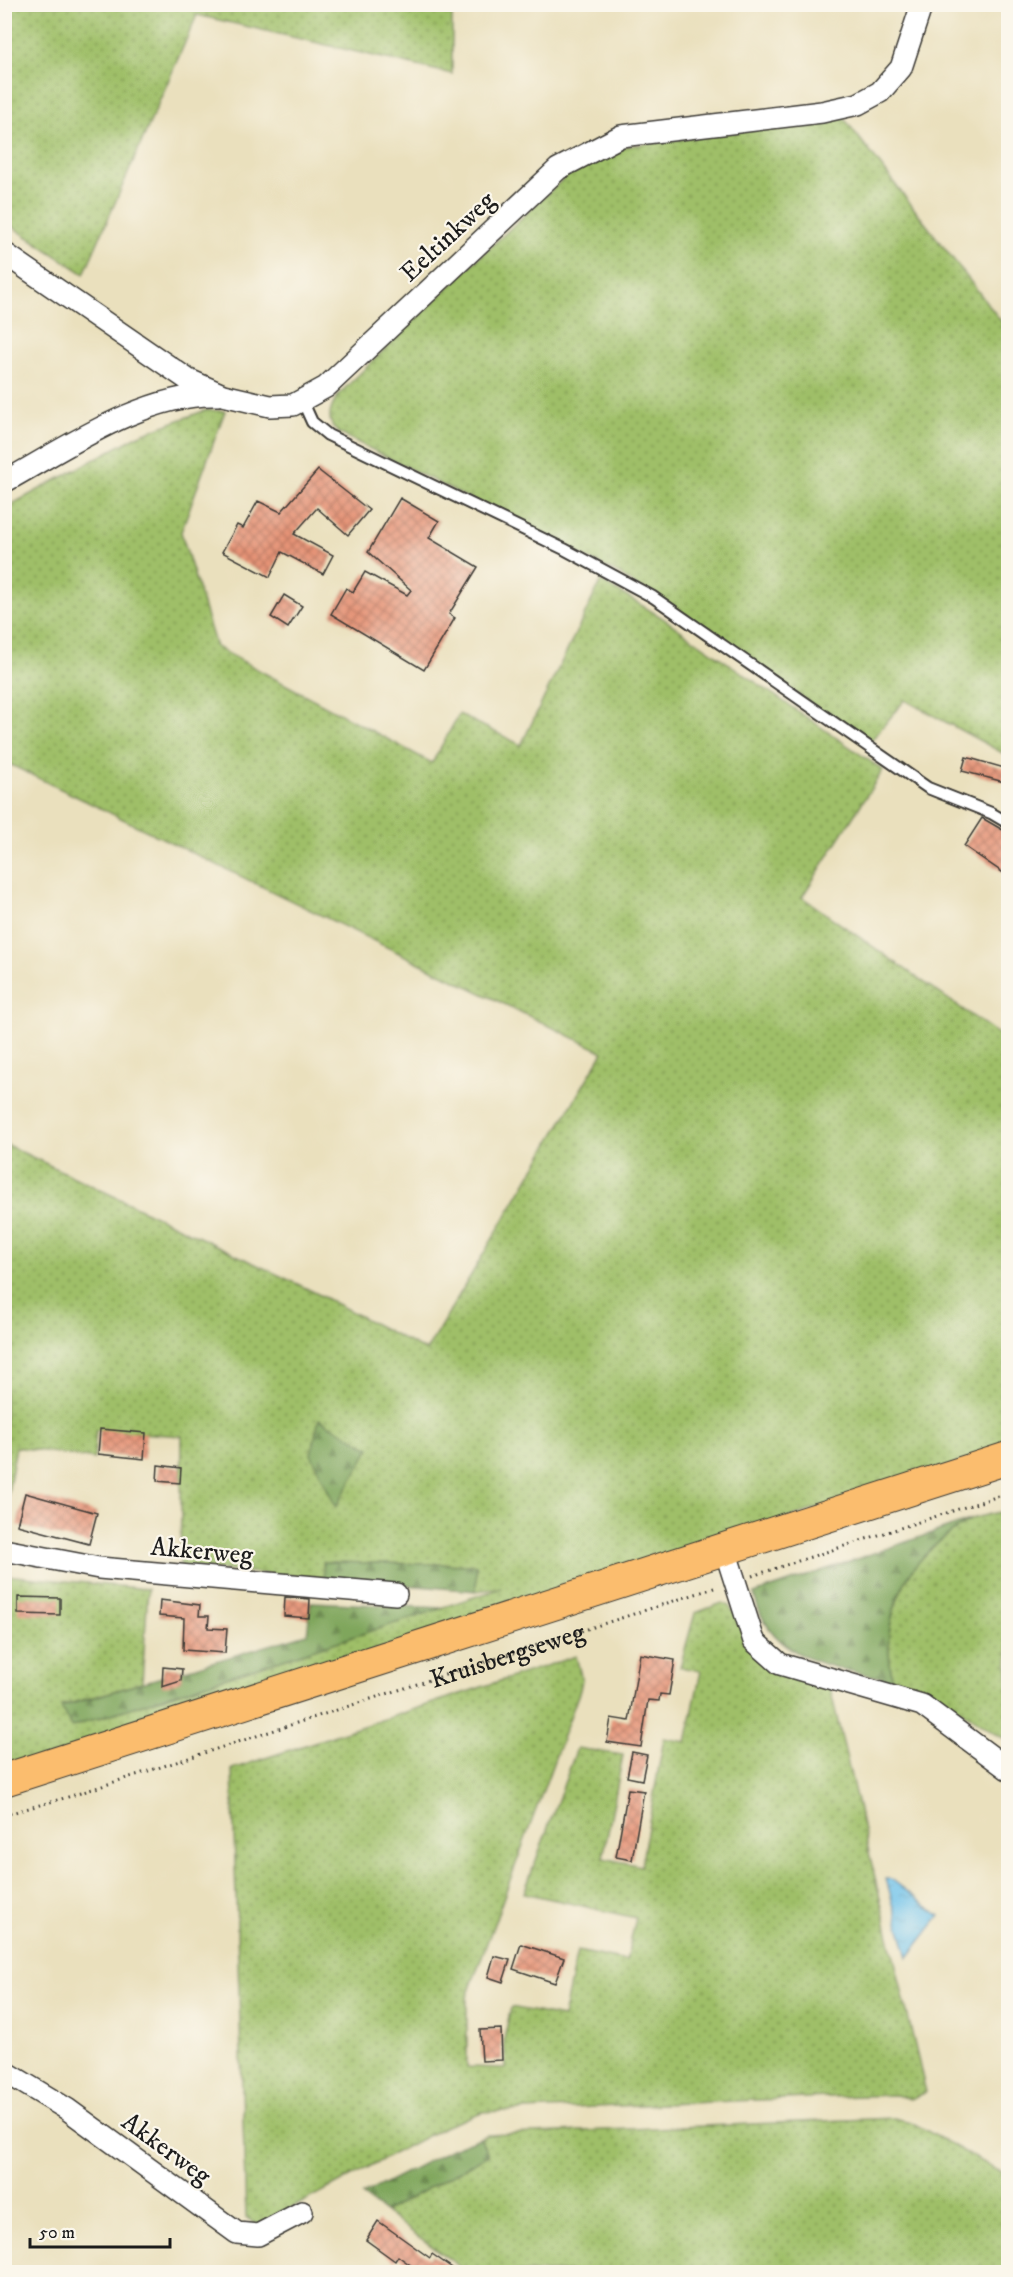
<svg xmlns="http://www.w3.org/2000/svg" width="1013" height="2277" font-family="'IM FELL DW Pica',serif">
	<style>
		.grass { fill: url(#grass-dots); stroke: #5e6e42; stroke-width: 1.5 }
		.forest { fill: url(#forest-firs); stroke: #4e613c; stroke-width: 1.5 }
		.water { fill: url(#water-ripples); stroke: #456f84; stroke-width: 1.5 }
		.building { fill: url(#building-cross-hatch) }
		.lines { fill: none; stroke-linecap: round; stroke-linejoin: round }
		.lane-casing { stroke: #3b3934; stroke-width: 14 }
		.street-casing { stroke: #3b3934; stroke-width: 24 }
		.primary-casing { stroke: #3b3934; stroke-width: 34 }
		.path { stroke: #3b3934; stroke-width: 3; stroke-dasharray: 1.5 4.5; stroke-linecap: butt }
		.lane { stroke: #fff; stroke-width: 10 }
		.street { stroke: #fff; stroke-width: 21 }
		.primary { stroke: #fbbd6e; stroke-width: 32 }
		.labels { text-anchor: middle; stroke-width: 4.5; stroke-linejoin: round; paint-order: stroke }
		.street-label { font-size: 26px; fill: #1c1c1c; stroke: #fbf7ec }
	</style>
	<defs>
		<pattern id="grass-dots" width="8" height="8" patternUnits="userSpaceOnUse" patternTransform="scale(1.5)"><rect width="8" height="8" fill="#9fbf67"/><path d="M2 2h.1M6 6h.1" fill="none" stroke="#819a54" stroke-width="1.8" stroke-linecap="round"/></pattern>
		<pattern id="forest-firs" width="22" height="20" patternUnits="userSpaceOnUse" patternTransform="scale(1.5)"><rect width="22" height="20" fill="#7fa65c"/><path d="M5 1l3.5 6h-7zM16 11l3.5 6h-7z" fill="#67864b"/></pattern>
		<pattern id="water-ripples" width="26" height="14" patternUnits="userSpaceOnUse" patternTransform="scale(1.5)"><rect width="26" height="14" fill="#6ec2eb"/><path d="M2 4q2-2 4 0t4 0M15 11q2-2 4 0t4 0" fill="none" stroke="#5fa6c9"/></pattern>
		<pattern id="building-cross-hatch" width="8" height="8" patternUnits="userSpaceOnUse" patternTransform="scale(1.5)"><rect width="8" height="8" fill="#e59376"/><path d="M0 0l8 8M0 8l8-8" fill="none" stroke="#b97760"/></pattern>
	</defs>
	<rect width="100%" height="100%" fill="#fbf7ec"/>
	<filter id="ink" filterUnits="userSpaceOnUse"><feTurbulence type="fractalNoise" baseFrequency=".0167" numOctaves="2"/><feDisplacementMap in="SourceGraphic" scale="12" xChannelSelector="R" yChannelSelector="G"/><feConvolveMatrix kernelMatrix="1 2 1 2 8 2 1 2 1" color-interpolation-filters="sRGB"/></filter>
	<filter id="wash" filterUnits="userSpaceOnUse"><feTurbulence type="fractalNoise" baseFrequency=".008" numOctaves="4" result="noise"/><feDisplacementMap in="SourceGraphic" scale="24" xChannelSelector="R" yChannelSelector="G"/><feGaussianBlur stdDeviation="1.35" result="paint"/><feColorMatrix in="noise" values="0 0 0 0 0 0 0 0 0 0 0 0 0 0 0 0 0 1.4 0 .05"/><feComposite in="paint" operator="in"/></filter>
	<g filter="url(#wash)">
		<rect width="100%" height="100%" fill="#eae0bd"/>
		<!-- grass -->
		<path class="grass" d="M 4,5 L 452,5 L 452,74 L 197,15 L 84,274 L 5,222 Z
			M 843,117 L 1008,330 L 1008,756 L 905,700 L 869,743 L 619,574 L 339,433 C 324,421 330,408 339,394 L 469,267 L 584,160 L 622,147 Z
			M 206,410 L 225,411 L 181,532 L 216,647 L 432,763 L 459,714 L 521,745 L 601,581 L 661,617 L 883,770 L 802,897 L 1008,1041 L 1008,1447 L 5,1770 L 5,1575 L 148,1589 L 142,1683 L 61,1706 L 71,1727 L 502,1588 L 476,1591 L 476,1565 L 324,1562 L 324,1578 L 180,1567 L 182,1436 L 96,1430 L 94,1459 L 16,1447 L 5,1510 L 5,1144 L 314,1292 L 426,1351 L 603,1052 L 5,762 L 5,508 L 141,434 Z
			M 1008,1510 L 1008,1741 L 934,1693 L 892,1680 C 891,1666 887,1648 889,1634 C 896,1587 924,1536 972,1519 C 984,1515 997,1513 1008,1510 Z
			M 722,1603 L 729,1606 L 760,1649 L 830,1688 L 926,2092 L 910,2099 L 896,2095 L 829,2097 L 482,2112 L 442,2128 L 258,2226 L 246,2217 L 232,1769 L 576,1656 L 582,1680 L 580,1690 L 467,1997 L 467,2067 L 506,2068 L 504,2039 L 511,2007 L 563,2017 L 577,1951 L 626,1961 L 636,1918 L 524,1893 L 577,1748 L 623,1755 L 603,1858 L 641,1866 L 664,1738 L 686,1742 L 701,1671 L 680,1667 L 695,1613 Z
			M 894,2118 L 911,2122 L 1008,2176 L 1008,2272 L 467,2272 L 385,2212 L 488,2155 L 480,2138 L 487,2135 Z"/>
		<!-- forest -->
		<path class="forest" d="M 319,1419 L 370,1448 L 336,1507 L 311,1454 Z
			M 970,1520 C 924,1548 896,1579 889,1634 C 887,1649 891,1666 892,1680 C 835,1667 769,1662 754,1594 Z
			M 323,1562 L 476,1565 L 476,1591 L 324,1578 Z
			M 311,1602 L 443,1608 L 71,1727 L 61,1707 L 307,1634 Z
			M 480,2138 L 488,2155 L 385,2212 L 362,2195 L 451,2149 Z"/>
		<!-- water -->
		<path class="water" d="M 886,1879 L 891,1879 L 940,1916 L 908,1957 Z"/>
		<g id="blocks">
			<!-- building -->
			<path class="building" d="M 318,470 L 369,510 L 348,535 L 317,508 L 294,534 L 333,555 L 323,574 L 282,552 L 270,577 L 222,552 L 237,525 L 243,528 L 258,501 L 281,512 Z
				M 400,498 L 439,521 L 429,538 L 478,567 L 449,614 L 455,618 L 424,670 L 331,614 L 346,588 L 353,592 L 365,572 L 407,595 L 411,590 L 368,552 Z
				M 284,595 L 302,606 L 288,628 L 271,617 Z
				M 966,757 L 1008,769 L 1008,783 L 962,771 Z
				M 982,818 L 1008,833 L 1008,876 L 964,846 Z
				M 100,1429 L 146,1433 L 144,1459 L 98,1454 Z
				M 158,1465 L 181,1468 L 180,1483 L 157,1481 Z
				M 25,1493 L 97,1513 L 89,1544 L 17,1525 Z
				M 18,1597 L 60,1598 L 60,1615 L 18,1614 Z
				M 285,1597 L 310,1599 L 309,1618 L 284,1616 Z
				M 160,1600 L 200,1605 L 199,1616 L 209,1616 L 208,1628 L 227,1629 L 225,1653 L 183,1650 L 184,1618 L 159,1616 Z
				M 640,1654 L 675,1660 L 669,1695 L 660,1694 L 659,1701 L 648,1700 L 641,1747 L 607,1742 L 611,1718 L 629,1721 Z
				M 163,1667 L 182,1669 L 181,1681 L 162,1687 Z
				M 632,1752 L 647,1755 L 642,1780 L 627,1777 Z
				M 628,1789 L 644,1791 L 632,1860 L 616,1857 Z
				M 521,1944 L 564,1958 L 555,1983 L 513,1969 Z
				M 494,1956 L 510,1960 L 503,1982 L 488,1977 Z
				M 501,2029 L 502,2060 L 482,2061 L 480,2030 Z
				M 378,2221 L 430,2258 L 432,2254 L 458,2272 L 420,2272 L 398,2256 L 395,2261 L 366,2240 Z"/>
		</g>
	</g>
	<g filter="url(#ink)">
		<use href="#blocks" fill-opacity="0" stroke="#3b3934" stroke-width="1.5"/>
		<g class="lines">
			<!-- lane casing -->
			<g class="lane-casing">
				<path id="lane" d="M 302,400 L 312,422 L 328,435 L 564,549 L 653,597 L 928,788 L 991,813 L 1008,823"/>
			</g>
			<!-- street casing -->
			<g class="street-casing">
				<path id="street" d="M 4,253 L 187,379 L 223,395 L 270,406 L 293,405 L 326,387 L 558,169 L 621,136 L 822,112 L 858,104 L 880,92 L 901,68 L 922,4
					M 4,482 C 66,448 146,392 218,395
					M 4,1550 L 99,1568 L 396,1594
					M 725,1550 L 754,1641 L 780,1664 L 922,1705 L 1008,1769
					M 4,2071 L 67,2109 L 237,2233 L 258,2235 L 302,2212"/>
			</g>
			<!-- primary casing -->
			<g class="primary-casing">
				<path id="primary" d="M 4,1780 L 1008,1458"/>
			</g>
			<!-- path -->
			<g class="path">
				<path d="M 752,1576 L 1008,1493"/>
				<path id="s1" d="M 4,1815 L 68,1797 L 717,1587"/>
			</g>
			<!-- lane -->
			<use href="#lane" class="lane"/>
			<!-- street -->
			<use href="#street" class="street"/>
			<!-- primary -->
			<use href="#primary" class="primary"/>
		</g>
	</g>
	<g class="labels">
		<!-- street labels -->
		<g class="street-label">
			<text transform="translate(447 236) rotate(-43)" y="9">Eeltinkweg</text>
			<text transform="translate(202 1550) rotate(5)" y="9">Akkerweg</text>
			<text dy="9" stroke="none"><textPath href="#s1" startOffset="528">Kruisbergseweg</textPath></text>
			<text transform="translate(167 2148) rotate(36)" y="9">Akkerweg</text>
		</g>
	</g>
	<!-- margin -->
	<rect width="1013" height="2277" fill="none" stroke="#fbf7ec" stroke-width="24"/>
	<!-- scale -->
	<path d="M30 2238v9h140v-9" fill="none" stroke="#1c1c1c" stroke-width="3"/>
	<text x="39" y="2238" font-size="18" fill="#1c1c1c" stroke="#fbf7ec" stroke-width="4.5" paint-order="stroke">50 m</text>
</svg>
